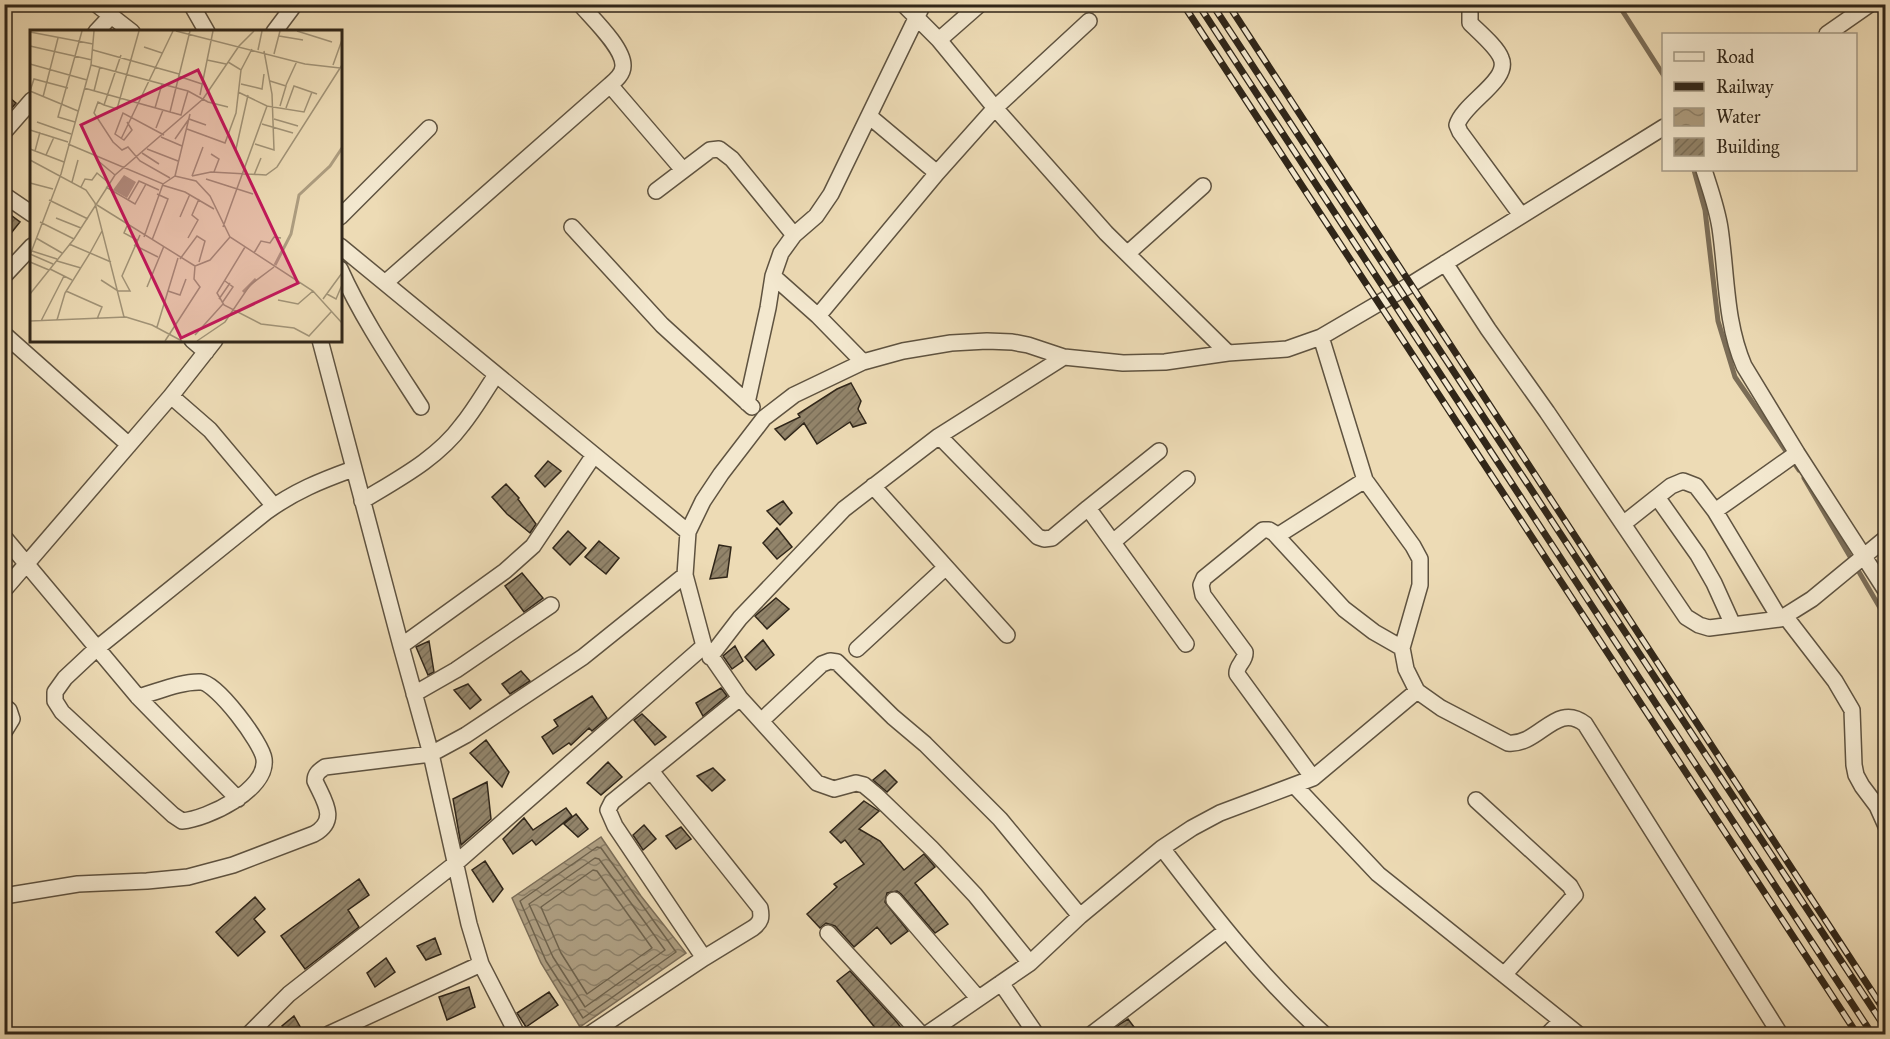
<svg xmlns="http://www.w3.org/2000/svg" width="1890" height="1039" font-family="'IM FELL Great Primer',serif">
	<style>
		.water { fill: url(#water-waves); stroke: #7b6d57; stroke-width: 1.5 }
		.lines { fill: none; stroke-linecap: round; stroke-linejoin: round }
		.shore { stroke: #6e624c; stroke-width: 1.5 }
		.stream { stroke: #7b6d57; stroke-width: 5 }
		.building { fill: url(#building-hatch); stroke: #302619; stroke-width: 1.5 }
		.minor-casing { stroke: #5f5340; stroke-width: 18 }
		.minor { stroke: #f3e8cf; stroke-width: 15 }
		.rail-casing { stroke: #302619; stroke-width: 7 }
		.rail { stroke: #f3e8cf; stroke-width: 4.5; stroke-dasharray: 14; stroke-linecap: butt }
		.inset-river { fill: none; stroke: #ad9d80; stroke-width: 3 }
		.inset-road { fill: none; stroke: #a19377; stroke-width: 1.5 }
		.view { fill: #c2185b; fill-opacity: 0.15; stroke: #c2185b; stroke-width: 3 }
		.inset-edge { fill: none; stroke: #302619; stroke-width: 3 }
	</style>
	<defs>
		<pattern id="water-waves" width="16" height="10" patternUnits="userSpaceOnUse" patternTransform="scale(1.5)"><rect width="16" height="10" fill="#ad9d80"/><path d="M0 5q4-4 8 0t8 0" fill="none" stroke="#8d8068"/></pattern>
		<pattern id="building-hatch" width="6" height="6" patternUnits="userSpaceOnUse" patternTransform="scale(1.5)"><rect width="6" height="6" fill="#92846a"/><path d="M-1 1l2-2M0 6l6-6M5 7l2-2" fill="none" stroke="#786c56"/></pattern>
	</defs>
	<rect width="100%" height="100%" fill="#eddbb5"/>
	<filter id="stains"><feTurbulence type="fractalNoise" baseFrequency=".00333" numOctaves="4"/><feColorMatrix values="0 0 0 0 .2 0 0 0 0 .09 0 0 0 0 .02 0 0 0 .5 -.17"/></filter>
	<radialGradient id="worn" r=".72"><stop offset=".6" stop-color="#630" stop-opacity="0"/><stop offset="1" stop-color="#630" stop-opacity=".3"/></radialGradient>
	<!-- water -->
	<path class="water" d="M 601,837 L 641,896 L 686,953 L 580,1027 L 541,963 L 512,898 Z"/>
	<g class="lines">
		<!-- shore -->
		<path class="shore" d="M 597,847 L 601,848 L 676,952 L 583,1018 L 546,961 L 520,901 Z
			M 595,858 L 599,859 L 665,950 L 585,1007 L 553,957 L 529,904 Z
			M 593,870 L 597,871 L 652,948 L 587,994 L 561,953 L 541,907 Z"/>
		<!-- stream -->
		<path class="stream" d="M 1618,4 L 1664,76
			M 1694,170 L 1705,210 L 1718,321 L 1735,377 L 1799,470
			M 1804,478 L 1886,618"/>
	</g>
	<!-- building -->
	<path class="building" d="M 4,93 L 16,103 L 4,117 Z
		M 4,210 L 20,222 L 4,242 Z
		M 851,383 L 861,401 L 858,409 L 866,423 L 853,427 L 850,422 L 817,444 L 804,423 L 785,440 L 775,429 L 800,417 L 798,414 L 837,389 Z
		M 548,461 L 561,471 L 545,487 L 535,476 Z
		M 506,484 L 519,498 L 518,499 L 536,524 L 530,533 L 507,514 L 492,497 Z
		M 783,501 L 792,513 L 780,525 L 767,511 Z
		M 777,528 L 792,547 L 777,559 L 763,543 Z
		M 568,531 L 586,548 L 570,565 L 553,548 Z
		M 599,541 L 619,558 L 606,574 L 585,557 Z
		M 719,545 L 731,547 L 727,577 L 710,579 Z
		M 522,573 L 543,598 L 524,612 L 505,586 Z
		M 776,598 L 789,609 L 767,629 L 755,616 Z
		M 763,640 L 774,655 L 756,670 L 745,657 Z
		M 429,641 L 434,672 L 428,675 L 416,647 Z
		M 735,646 L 743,661 L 732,669 L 723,656 Z
		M 521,671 L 530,681 L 510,694 L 502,684 Z
		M 468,684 L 481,700 L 470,709 L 454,690 Z
		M 721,688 L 727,696 L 703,716 L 696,703 Z
		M 592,696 L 607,718 L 592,731 L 589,728 L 571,745 L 569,743 L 553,754 L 542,737 L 558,726 L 554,720 Z
		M 642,714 L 666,737 L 655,745 L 634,720 Z
		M 486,740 L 509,772 L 502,787 L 470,753 Z
		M 608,762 L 622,777 L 601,795 L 587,783 Z
		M 713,768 L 725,780 L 712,791 L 697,776 Z
		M 885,770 L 897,782 L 887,792 L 873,780 Z
		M 487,782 L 491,819 L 461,845 L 453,799 Z
		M 864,801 L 879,811 L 859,829 L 880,841 L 904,870 L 924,854 L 935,867 L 915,883 L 948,924 L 935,933 L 901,894 L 897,891 L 887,893 L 885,902 L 908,931 L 891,944 L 877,927 L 854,947 L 835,926 L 826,923 L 820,928 L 807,914 L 837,887 L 834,884 L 864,864 L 845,840 L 841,843 L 830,832 Z
		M 566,808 L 572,816 L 536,845 L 532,840 L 513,854 L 503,839 L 524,818 L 533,830 Z
		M 576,814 L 588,829 L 578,837 L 564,824 Z
		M 644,825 L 656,839 L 643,850 L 633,835 Z
		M 681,827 L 691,839 L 676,849 L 666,836 Z
		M 485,861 L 503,889 L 493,902 L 472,870 Z
		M 359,879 L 369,895 L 348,910 L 359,927 L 305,969 L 281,936 Z
		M 255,897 L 265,909 L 254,919 L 265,932 L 238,956 L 216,932 Z
		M 435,938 L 441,954 L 426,960 L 417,946 Z
		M 386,958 L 395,972 L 375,987 L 367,973 Z
		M 850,971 L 895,1020 L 907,1035 L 881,1035 L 837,981 Z
		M 469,987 L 475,1007 L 447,1020 L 439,997 Z
		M 549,992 L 558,1005 L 526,1027 L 517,1013 Z
		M 294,1016 L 302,1030 L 295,1035 L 288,1035 L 282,1026 Z
		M 1128,1019 L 1140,1035 L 1107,1035 L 1120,1024 Z"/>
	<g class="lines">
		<!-- minor casing -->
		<g class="minor-casing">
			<path id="minor" d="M 96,4 L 132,32
				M 191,4 L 207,32
				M 903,4 L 939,40 L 995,108 L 1106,233 L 1228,353
				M 1474,4 L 1470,10 L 1470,23 C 1479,32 1497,47 1501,58 C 1511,80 1463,103 1457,125 L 1460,132 L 1521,215
				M 96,32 L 111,16
				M 274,32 L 295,4
				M 1827,34 L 1870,4
				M 939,40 L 980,4
				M 610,85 L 683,170
				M 869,116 L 937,173
				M 4,132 L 32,100
				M 1704,170 C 1710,189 1717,208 1720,228 C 1727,275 1725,322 1744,366 L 1797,453 L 1886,591
				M 656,191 L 710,150 L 719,149 L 732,159 L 794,235
				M 4,195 L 32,214
				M 340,217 L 429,128
				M 572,227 L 662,325 L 752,407
				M 340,246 L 688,532
				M 1128,253 L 1203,186
				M 1445,263 L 1488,329 L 1547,412 L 1686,617 L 1699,625 L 1709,628 L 1780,619 L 1812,599 L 1886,538
				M 340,269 C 362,318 392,362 421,407
				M 4,276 L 32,246
				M 773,276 L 818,316 L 863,362
				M 385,283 L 610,85 C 616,80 623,74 623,66 C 624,48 592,18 580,4
				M 818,316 L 937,173 L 995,108 L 1089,21
				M 4,334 L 129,445
				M 1321,337 L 1365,480 L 1413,546 L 1420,559 L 1420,585 L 1402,648 L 1406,669 L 1417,691 L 1441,708 L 1508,743 C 1539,746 1556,701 1585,724 L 1780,1034
				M 192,340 L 206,352
				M 320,340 L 401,646 L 431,754 L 469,924 L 481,964 L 517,1034
				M 171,396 L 210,430 L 274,506
				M 747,403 L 768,308 L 773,276 L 781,253 L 794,235 L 816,216 L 831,194 L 923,4
				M 939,436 L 1038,537 L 1044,539 L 1052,538 L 1088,508 L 1186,644
				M 873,486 L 1007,635
				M 1657,497 L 1698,555 L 1714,583 L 1733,625
				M 362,501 C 398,479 437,459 462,425 C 475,409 485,391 496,375
				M 1088,508 L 1159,451
				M 1715,511 L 1797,453
				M 1623,524 L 1671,486 L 1683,481 L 1696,486 L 1715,511 L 1780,619
				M 1277,536 L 1365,480
				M 4,537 L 138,697 L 238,799
				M 1113,542 L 1187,479
				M 4,590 L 171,396 L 215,340
				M 1785,616 L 1835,681 L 1852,710 L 1854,765 L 1856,775 L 1862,786 L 1877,806 L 1886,826
				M 401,646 L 505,571 L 533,546 L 594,455
				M 704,646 L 740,698 L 817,783 L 834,789 L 856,783 L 864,785 L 876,795 L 931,848 L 975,895 L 1030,963
				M 857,649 L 946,567
				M 710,657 L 740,618 L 844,509 L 939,436 L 1064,357
				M 414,694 L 456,670 L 551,605
				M 138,697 C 157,692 181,681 201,682 C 217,683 262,743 264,759 C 268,790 207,819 182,821 L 173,815 L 62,712 L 55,701 L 55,692 L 65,678 L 96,649 L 266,512 C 295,491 320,481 353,469
				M 4,706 L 9,710 L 12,719 L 4,732
				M 761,721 L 822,664 L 830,661 L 837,662 L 893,717 L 925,744 L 1000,819 L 1080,916
				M 1313,778 L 1237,674 C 1236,665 1246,661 1245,652 L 1203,595 L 1201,585 L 1204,578 L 1263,530 L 1269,530 L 1274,533 L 1344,609 L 1374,632 L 1402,648
				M 1295,786 L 1378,874 L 1578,1034
				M 1476,800 L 1570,886 L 1575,895 L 1504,975
				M 1162,848 C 1214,916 1261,977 1324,1034
				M 4,896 L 78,884 L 147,881 L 188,877 L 233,865 L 314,834 C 339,820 324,801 315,781 C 315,774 319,771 325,767 L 431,754 L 466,735 L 583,657 L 685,575
				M 894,900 L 978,998
				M 828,933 L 921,1034
				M 704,958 L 615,826 L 608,810 L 612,802 L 740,698
				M 1001,983 L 1036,1034
				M 249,1034 L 289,994 L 456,863 L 704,646 L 685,575 L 688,532 L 703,501 L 721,474 L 764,418 L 794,395 L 863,362 L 903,351 L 951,343 L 987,341 L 1012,342 L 1028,345 L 1064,357 L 1123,363 L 1165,362 L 1228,353 L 1287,349 L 1321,337 L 1410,285 L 1664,127
				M 329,1034 L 481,964
				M 590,1034 L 704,958 L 753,928 C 761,922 762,918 760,908 L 651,771
				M 927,1034 L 1030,963 L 1080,916 L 1162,848 L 1192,828 L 1220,813 L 1313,778 L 1417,691
				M 1092,1034 L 1226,931
				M 1548,1034 L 1561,1021"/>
		</g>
		<!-- minor -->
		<use href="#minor" class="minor"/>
		<!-- rail casing -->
		<g class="rail-casing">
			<path id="rail" d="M 1183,4 L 1857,1034
				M 1198,4 L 1872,1034
				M 1212,4 L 1886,1029
				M 1228,4 L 1886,1013"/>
		</g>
		<!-- rail -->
		<use href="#rail" class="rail"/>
	</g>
	<!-- overview -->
	<g transform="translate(30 30)">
		<rect width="312" height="312" fill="#eddbb5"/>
		<path d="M 94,145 L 106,152 L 97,168 L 83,160 Z" fill="#ad9d80"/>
		<path class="inset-river" d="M 245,235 L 261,204 L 269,165 L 300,136 L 312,118M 213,262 L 226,249"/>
		<path class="inset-road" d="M 146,1 L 275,34 L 310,38M 267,1 L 302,12M 0,2 L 63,14M 249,6 L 273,10M 0,16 L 62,30M 114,17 L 132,23M 63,20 L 149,44M 228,20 L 232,1M 244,24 L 250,1M 91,25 L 74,75 L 87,79 L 109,1M 177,30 L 196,34M 198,32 L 211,40 L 222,19M 0,34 L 57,50M 61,35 L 158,61 L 178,72 L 198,77M 303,35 L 312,10M 148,46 L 172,54M 240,51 L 256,56 L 250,76M 211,54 L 232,59 L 234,44M 256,55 L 267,31M 54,58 L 151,85 L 158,61M 0,61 L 48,81M 0,61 L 4,49 L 38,58M 64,61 L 70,37M 208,62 L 237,76M 170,65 L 183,1M 13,67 L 28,8M 74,75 L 68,72 L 64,83 L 83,112 L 92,120 L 98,117 L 110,131 L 140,148M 125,78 L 132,54M 256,78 L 264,56 L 287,64M 140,82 L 160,1M 244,89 L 268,96M 7,92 L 41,104M 45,92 L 28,87 L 52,1M 97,92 L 102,100 L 94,110 L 85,104 L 93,83 L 134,105M 232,94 L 263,103M 126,98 L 133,80M 157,99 L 195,113 L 206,83 L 211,40M 0,100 L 38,112M 131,107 L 152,116M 91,109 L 143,1M 145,109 L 159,89 L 176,95M 38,114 L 133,154 L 145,146 L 166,151 L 180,166 L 200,207 L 283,261 L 312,293M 225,114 L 244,120 L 242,64 L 234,21M 0,119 L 34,132M 117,119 L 148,131M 206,119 L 218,65M 5,121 L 10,102M 112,123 L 129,134M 181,124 L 189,129 L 184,142M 16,125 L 24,107M 0,130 L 56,160 L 65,173 L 94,287M 67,130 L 85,145M 224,145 L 231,128M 145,146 L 160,84M 162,146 L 181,142 L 236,145 L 247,137 L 312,35M 162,146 L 173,117M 176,149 L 223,164M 42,152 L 48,130M 0,153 L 23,159M 132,155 L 155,162 L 184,179M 51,157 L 55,149 L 62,150 L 67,143 L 79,153M 76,157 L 105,174 L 116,154M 19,170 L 58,189M 98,170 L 109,151 L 129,160M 67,175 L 165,236M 150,187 L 160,164M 26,188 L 51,198M 10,192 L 44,209M 97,196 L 94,203 L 107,210M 193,197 L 237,76 L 274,82 L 282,62M 114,207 L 133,154M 6,208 L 32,223M 158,208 L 168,190 L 162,185 L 169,169M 122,210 L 138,169 L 127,164M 39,214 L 81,232M 104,215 L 128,227M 215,217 L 187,263 L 194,275 L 231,294 L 264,298 L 279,306 L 301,282M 2,221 L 27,229M 60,223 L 72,201M 224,223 L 231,211 L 240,213 L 244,207 L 251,208M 0,224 L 23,234M 0,225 L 31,144 L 61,35 L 64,1M 150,229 L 167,206 L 175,211 L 169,232M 27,231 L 51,238M 0,232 L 19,240M 20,239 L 42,250M 71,250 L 88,261 L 100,261 L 92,246 L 110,205M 117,257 L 134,216M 36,261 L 72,277 L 67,289M 138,261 L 150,265 L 156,249M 0,264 L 44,209 L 85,145 L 173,69 L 209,16 L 224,1M 297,264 L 306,269 L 312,255M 189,269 L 200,253M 293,269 L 312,243M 248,270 L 268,274 L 283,261M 192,273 L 203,257 L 195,251M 27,290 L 35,263 L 60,223M 0,291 L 96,287 L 122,295 L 152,311M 11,291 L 34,246M 127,297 L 148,228M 165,305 L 193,274M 135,311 L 170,257 L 164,249 L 165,236 L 180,230 L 200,207M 167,311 L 195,292 L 220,255 L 244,237"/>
		<path class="view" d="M 168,40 L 268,253 L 151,308 L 51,95 Z"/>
		<rect width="312" height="312" class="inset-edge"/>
	</g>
	<!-- margin -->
	<rect width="1890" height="1039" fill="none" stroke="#eddbb5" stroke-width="24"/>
	<rect x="6" y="6" width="1878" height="1027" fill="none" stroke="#302619" stroke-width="3"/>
	<rect x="12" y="12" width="1866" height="1015" fill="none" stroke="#302619" stroke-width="1.5"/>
	<!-- legend -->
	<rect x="1662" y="33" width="195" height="138" fill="#f3e8cf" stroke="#a59a86" stroke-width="1.5"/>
	<rect x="1674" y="52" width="30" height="9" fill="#f3e8cf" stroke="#a59a86" stroke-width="1.5"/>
	<text x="1716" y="63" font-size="18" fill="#302619">Road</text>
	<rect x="1674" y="82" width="30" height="9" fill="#302619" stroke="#a59a86" stroke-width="1.5"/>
	<text x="1716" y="93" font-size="18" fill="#302619">Railway</text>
	<rect x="1674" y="108" width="30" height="18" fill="url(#water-waves)" stroke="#a59a86" stroke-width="1.5"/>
	<text x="1716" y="123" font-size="18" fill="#302619">Water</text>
	<rect x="1674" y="138" width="30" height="18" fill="url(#building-hatch)" stroke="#a59a86" stroke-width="1.5"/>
	<text x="1716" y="153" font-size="18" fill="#302619">Building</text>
	<rect width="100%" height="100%" filter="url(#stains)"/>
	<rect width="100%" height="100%" fill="url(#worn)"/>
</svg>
